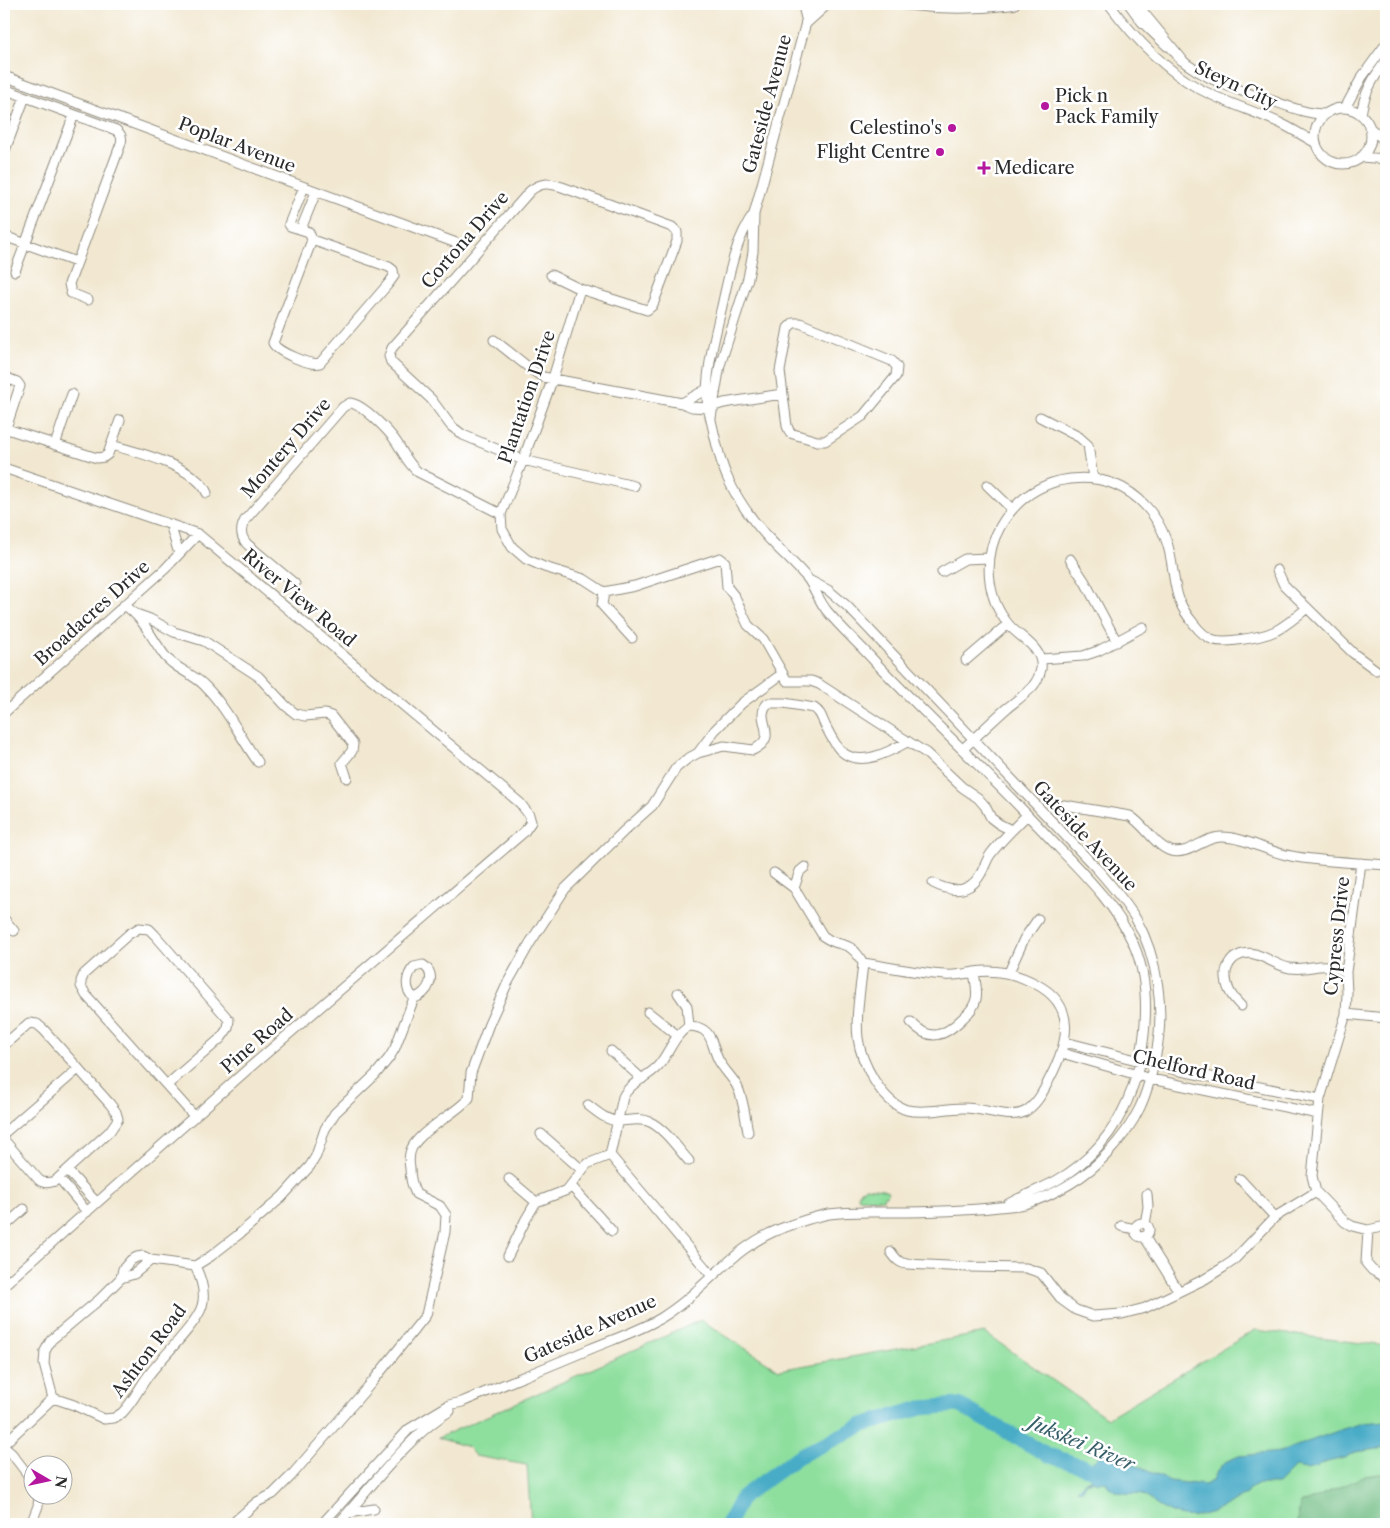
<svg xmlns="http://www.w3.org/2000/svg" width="1390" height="1528" font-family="'Libre Caslon Text',serif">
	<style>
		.green { fill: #8edf9e; stroke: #5c8564 }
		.forest { fill: #72be85; stroke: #4e7458 }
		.water { fill: #48acc7; stroke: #3a6c79 }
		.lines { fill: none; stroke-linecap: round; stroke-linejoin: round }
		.river { stroke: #48acc7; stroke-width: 15 }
		.minor-casing { stroke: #8e8a7e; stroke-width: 11 }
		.major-casing { stroke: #8e8a7e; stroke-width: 12 }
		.minor { stroke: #fff; stroke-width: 9 }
		.major { stroke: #fff; stroke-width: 10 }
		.poi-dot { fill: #b5179e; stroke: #fff; stroke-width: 2 }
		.labels { text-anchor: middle; stroke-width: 5; stroke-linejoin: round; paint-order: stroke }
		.street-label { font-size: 18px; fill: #2b2b2b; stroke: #fff }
		.poi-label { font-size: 18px; fill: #2b2b2b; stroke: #fff; text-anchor: start }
		.water-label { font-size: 19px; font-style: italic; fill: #375f69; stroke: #fff }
	</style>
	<rect width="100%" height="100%" fill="#fff"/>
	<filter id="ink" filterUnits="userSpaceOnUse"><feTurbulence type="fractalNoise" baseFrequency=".02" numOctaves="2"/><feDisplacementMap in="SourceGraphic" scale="10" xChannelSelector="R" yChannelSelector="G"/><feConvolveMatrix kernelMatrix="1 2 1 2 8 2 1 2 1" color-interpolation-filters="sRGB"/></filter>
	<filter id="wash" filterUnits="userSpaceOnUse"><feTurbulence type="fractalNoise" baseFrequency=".0096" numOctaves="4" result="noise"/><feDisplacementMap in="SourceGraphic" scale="20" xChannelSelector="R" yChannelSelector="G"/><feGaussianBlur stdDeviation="1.12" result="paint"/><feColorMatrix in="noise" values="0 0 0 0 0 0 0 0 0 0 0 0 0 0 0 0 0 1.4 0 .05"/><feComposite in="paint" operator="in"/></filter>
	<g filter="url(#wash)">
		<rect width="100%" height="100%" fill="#f2e8d1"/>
		<!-- green -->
		<path class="green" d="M 865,1187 L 883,1189 L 888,1191 L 887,1196 L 884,1196 L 883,1199 L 859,1198 L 858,1196 L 860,1190 L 864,1189 Z
			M 701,1320 L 779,1370 L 985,1333 L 1107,1418 L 1255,1330 L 1386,1346 L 1386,1524 L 531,1524 L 527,1465 L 475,1456 L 468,1447 L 438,1438 Z"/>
		<!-- forest -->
		<path class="forest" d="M 1386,1473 L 1386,1524 L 1297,1524 L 1300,1504 L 1365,1476 Z"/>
		<!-- water -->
		<path class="water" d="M 1386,1421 L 1386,1448 L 1355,1452 L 1344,1458 L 1327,1462 L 1316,1467 L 1306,1469 L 1295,1467 L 1278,1484 L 1259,1484 L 1248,1490 L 1246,1495 C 1236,1498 1229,1506 1220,1509 C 1194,1519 1182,1520 1158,1506 C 1154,1504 1151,1499 1146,1497 C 1132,1489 1124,1499 1108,1486 L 1107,1482 L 1101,1481 L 1097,1483 L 1093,1481 L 1090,1483 L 1087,1481 L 1082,1490 L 1077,1489 L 1087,1480 L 1090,1480 L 1090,1475 L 1085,1470 L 1106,1449 L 1106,1452 L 1120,1457 L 1124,1463 L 1132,1464 L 1170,1481 L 1205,1485 L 1213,1480 L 1216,1473 L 1225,1462 L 1239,1456 L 1280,1452 L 1343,1429 L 1363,1423 Z"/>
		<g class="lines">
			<!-- river -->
			<path class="river" d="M 728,1524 L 742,1497 L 799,1456 L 863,1425 L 921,1408 L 959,1405 L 1048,1455 L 1106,1474"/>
		</g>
	</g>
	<g filter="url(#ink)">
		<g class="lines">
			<!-- minor casing -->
			<g class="minor-casing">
				<path id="minor" d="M 1109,4 C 1133,36 1162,68 1198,88 C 1225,103 1255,111 1282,124 C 1294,130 1305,137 1316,143
					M 1129,4 L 1142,22 L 1167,46
					M 1178,57 C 1204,80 1240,91 1273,101 C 1290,107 1307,114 1325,114
					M 4,76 L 459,244
					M 4,89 L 116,130 C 122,135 123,139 120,146 L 69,284 L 71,293 L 88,300
					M 1345,108 L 1362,77 L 1386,44
					M1315 136a28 28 0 1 1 56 0a28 28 0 1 1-56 0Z
					M 1361,115 C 1364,93 1373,78 1386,61
					M 1369,127 L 1386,142
					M 4,153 L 25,97
					M 1361,157 L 1386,159
					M 304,187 L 289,224 L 290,226 L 309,232 L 312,240 L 273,343 C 277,352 310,366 320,363 L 389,283 L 394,276 L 393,270 L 389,267 L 312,240
					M 754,214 C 735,240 729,275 722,306 C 715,335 707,367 707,396 C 707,405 709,412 711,420 C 716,441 719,460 728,479 C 740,505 758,528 778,548 C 788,558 799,568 808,579 C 815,589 819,601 827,611 C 842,629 861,646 877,664 C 931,720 988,773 1041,829 C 1074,865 1113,899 1133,943 C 1156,994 1145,1074 1117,1121 C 1107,1138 1093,1154 1077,1167 C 1056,1184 1032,1191 1008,1204
					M 301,229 L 316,192
					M 4,236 L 76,262
					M 15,271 L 74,115
					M 551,275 L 580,289 L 647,310 L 652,306 L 654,302 L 677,241 L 677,232 L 672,227 L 562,187 C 549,183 541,182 530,191 L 392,348 L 389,356 L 391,362 L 431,399 L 451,426 L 463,435 L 523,460 L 634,486
					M 580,289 L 553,378 L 523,460 L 501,514 L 502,529 L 512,547 L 526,559 L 544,567 L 584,579 L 604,592 L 635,586 L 720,558 L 725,562 L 727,587 L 735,597 L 748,625 L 763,639 L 787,681 L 811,681 L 819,684 L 926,753 L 962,787 L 978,798 L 985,806 L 991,818 L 999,824 L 1011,830
					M 793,323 L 800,323 L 892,361 L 897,367 L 896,376 L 863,416 L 825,441 L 817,441 L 790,433 L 787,426 L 780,371 L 788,328 Z
					M 494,340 L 532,370 L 543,377 L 682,403 L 692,407 L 708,408 L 724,403 L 782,394
					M 4,377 L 17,382 L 20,386 L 6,428
					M 682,403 L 707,389
					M 1040,417 L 1079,437 L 1088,445 L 1093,478
					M 711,418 L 720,365 L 748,278 L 753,252 L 754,214 L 811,4
					M 4,428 L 97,458 L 104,457 L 108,454 L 120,420
					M 55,445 L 72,394
					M 111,445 C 138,452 196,467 207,493
					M 4,468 L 198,534 L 520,803 L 529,815 L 531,822 L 524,832 L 248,1069 L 4,1285
					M 987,485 L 1012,509
					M 170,524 L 179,554
					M 1070,559 L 1085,582 L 1117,642
					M 1277,570 L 1284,585 L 1353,653 L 1376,670
					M 942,572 L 965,559 L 989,558
					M 295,584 L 247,544 C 240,536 240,529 245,520 L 343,407 L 350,403 C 363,404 390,432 397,443 C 404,454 408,464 418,472 L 501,514
					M 604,592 L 602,605 L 632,638
					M 124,605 C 144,618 151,638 165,656 C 175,669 194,674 205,686 C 227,708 240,737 258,762
					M 136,614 L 150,619 L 174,632 L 204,641 L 258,676 L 286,706 L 296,714 L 305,716 L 325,714 L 331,716 L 353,744 L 352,751 L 342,763 L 347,778
					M 1041,659 L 1083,656 L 1098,651 L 1143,627
					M 966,660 L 1008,624
					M 4,713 L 165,569 L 198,534
					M 963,749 C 978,735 992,721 1007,708 C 1016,701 1026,694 1033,686 C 1037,681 1040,674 1041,669 C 1044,648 1021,639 1009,625 C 986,598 983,557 1000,527 C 1013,504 1033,488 1058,481 C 1076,477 1096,477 1114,484 C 1139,494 1157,515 1166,540 C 1174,560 1172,583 1180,602 C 1183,610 1189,618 1194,624 C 1207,641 1216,643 1237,640 C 1273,636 1279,631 1307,608
					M 698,753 L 715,730 L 742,703 L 782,674
					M 1064,805 L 1130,816 C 1145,825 1155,846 1171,851 C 1189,856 1203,837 1221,837 C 1245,837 1267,852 1291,856 C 1322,862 1355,862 1386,865
					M 1361,863 L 1346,972 L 1347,993 L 1346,1014 L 1320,1099 L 1312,1176 L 1316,1192 L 1345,1222 L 1352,1226 L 1368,1230 L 1386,1226
					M 774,873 L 794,888 L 823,936 C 842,950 848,937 863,963
					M 933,883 C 950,892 969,894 980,875 C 984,869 986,861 990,855 C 1001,840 1014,828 1027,815
					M 794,888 L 800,871 L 805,867
					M 4,919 L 14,931
					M 863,963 C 890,967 917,973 945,975 C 955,976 964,974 974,972 C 997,969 1016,973 1036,984 C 1078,1006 1068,1043 1050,1078 C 1044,1090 1038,1103 1026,1111 C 1010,1121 982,1107 963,1108 C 944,1108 926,1114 907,1110 C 882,1103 861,1062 858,1038 C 855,1014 861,987 863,963 Z
					M 423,965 C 438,974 428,995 414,998 C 404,989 406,976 414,967 Z
					M 1009,972 L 1024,939 L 1038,919
					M 678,993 L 687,1006 L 689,1026
					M 1241,1006 C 1231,996 1225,987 1226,972 C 1227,967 1229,963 1233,959 C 1253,943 1270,965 1290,968 C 1314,971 1320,959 1346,972
					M 648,1012 L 678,1036
					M 1346,1014 L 1386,1018
					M 911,1022 C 930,1043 945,1036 963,1018 C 969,1013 974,1008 976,999 C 978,990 975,981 974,972
					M 689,1026 C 714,1027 710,1044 719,1061 C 724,1070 732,1077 737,1086 C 744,1100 745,1117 748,1132
					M 1065,1042 L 1176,1070 L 1320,1099
					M 4,1045 L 29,1023 L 37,1024 L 44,1030 L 110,1104 L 116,1112 L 118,1119 L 110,1131 L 55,1181 C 49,1183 44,1184 39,1180 L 4,1140
					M 611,1051 L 642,1079
					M 1062,1053 L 1151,1079 L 1318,1114
					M 167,1085 L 221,1038 L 228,1028 L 229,1020 L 155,935 L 149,929 L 139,928 L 129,934 L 84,974 L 81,981 L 81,986 L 86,995 L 195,1117
					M 588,1105 C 597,1112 607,1121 619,1121 C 629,1121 640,1117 650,1122 C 665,1129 678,1149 689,1161
					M 4,1133 L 78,1069
					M 541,1134 L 582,1170
					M 610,1155 L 623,1097 C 630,1082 647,1078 658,1066 C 669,1054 674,1034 689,1026
					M 610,1155 L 712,1276
					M 67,1170 L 97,1203
					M 59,1178 L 87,1212
					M 509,1179 L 536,1202
					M 1240,1179 L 1275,1217
					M 571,1186 L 612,1231
					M1135 1230a7 7 0 1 1 14 0a7 7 0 1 1-14 0Z
					M 1145,1224 L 1148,1207 L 1147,1194
					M 1121,1226 L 1135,1229
					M 4,1227 L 24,1209
					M 1368,1230 L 1366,1263 L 1372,1270 L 1386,1278
					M 1144,1236 L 1178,1290
					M 891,1252 C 896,1259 899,1263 907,1264 L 969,1267 L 1026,1268 L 1041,1273 L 1062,1300 L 1076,1310 L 1093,1316 L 1122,1314 L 1145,1308 L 1205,1279 L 1224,1267 L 1233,1261 L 1275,1217 L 1316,1192
					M 508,1256 L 526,1219 L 536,1202 L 567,1190 L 587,1164 L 610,1155
					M 121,1278 L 134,1274 L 151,1260
					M 53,1398 L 44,1364 L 45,1351 L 51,1340 L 100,1299 L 121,1278 L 123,1269 L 131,1260 L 137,1257 L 143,1256 L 151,1260 L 195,1266 L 211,1256 L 238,1235 L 282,1197 L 310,1166 L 316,1156 L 325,1129 L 335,1113 L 375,1075 L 389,1058 L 395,1048 L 414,998
					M 53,1398 L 74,1405 L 104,1419 L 114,1418 L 122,1413 C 133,1402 139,1388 148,1376 C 161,1358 197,1324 202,1306 C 206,1292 201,1278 195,1266
					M 4,1444 L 53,1398
					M 4,1447 L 12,1454 L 32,1480
					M 348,1513 L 374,1509
					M 31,1524 L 38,1506 L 39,1496
					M 232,1524 L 257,1502 L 273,1494 L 291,1476 L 373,1381 L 426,1315 L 445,1232 L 446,1215 L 440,1206 L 416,1194 C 412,1186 410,1177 410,1168 C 409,1163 409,1158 410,1153 C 414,1133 455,1115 469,1098 L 471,1073 L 489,1024 L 508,982 L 530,943 L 565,889 L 625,830 L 652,806 L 676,768 L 687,759 L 698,753 L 724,746 L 753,750 C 782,736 752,719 768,703 L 784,703 L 814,708 C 822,713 822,720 826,727 C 830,735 835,745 841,751 C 860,768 889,752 907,742
					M 322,1524 L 409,1429 L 449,1405 L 462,1402 C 505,1384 548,1367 590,1349 C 614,1339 639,1331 661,1318 C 704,1292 732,1247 780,1229 C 796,1223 813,1217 829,1214 C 849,1211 871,1212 891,1212 C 927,1212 963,1211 999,1207 C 1008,1206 1016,1206 1025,1204 C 1055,1195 1086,1177 1107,1154 C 1138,1121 1147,1097 1156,1054 C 1165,1010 1158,958 1136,919 C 1125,901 1112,886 1098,870 L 847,606 L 828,590 L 809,580
					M 338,1524 C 370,1489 410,1434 450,1411"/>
			</g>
			<!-- major casing -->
			<g class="major-casing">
				<path id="major" d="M 803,4 L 807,20
					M 903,4 C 941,9 976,9 1014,4
					M 1140,4 L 1144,14 L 1182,60
					M 806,23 L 827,4"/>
			</g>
			<!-- minor -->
			<use href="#minor" class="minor"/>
			<!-- major -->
			<use href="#major" class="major"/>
		</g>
	</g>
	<!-- markers -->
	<g class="poi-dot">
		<circle cx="1045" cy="106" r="5"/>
		<circle cx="952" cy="128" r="5"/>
		<circle cx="940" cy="152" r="5"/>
		<path d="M981.5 160.5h5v5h5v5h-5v5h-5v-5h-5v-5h5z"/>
	</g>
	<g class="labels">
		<!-- street labels -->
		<g class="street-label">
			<text transform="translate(1236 85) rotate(25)" y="6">Steyn City</text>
			<text transform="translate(767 104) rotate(-75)" y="6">Gateside Avenue</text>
			<text transform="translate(237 145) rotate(21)" y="6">Poplar Avenue</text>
			<text transform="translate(465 240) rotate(-49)" y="6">Cortona Drive</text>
			<text transform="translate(527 397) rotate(-71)" y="6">Plantation Drive</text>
			<text transform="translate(286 448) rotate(-49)" y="6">Montery Drive</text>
			<text transform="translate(299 598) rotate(40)" y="6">River View Road</text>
			<text transform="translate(92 613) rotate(-42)" y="6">Broadacres Drive</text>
			<text transform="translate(1085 836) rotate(47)" y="6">Gateside Avenue</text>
			<text transform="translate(1337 936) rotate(-84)" y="6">Cypress Drive</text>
			<text transform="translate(257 1041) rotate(-41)" y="6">Pine Road</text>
			<text transform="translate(1194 1070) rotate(13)" y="6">Chelford Road</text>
			<text transform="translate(590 1329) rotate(-24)" y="6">Gateside Avenue</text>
			<text transform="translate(149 1351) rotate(-53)" y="6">Ashton Road</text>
		</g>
		<!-- poi labels -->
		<g class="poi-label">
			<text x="1055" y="102">Pick n<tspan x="1055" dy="21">Pack Family</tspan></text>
			<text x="942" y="134" text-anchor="end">Celestino's</text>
			<text x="930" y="158" text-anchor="end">Flight Centre</text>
			<text x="994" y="174">Medicare</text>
		</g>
		<!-- water labels -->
		<g class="water-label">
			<text transform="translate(1082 1443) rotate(23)" y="7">Jukskei River</text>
		</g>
	</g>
	<!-- margin -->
	<rect width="1390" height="1528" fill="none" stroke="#fff" stroke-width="20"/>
	<!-- north arrow -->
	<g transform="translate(48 1480) rotate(99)"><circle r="24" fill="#ffffff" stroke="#aaaaaa"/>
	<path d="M0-4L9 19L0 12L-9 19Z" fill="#b5179e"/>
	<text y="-8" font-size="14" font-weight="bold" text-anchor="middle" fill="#2b2b2b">N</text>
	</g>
</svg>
